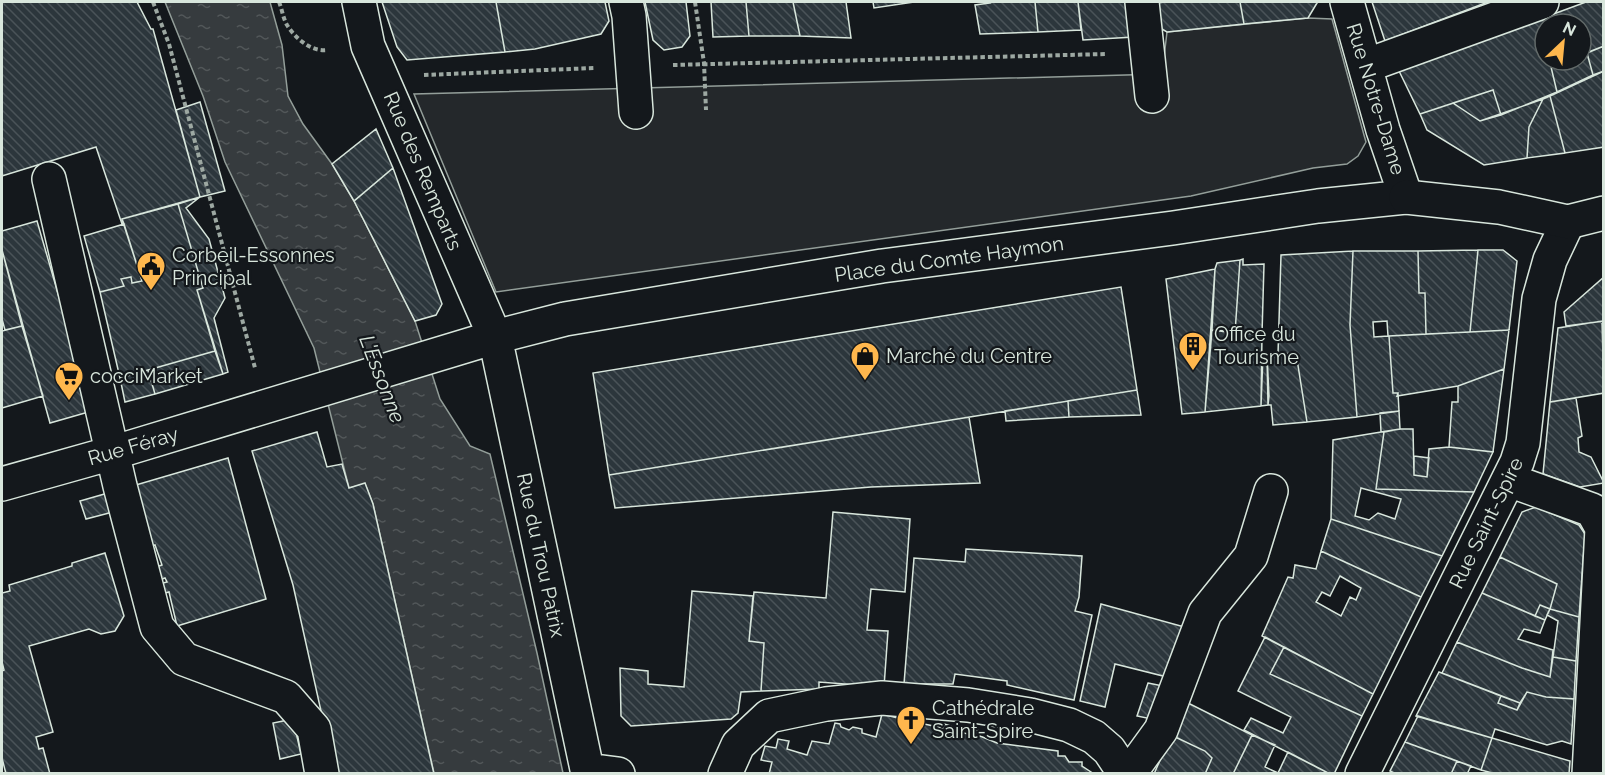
<svg xmlns="http://www.w3.org/2000/svg" width="1605" height="775" font-family="Raleway,sans-serif">
	<style>
		.parking { fill: #24282b; stroke: #939e99; stroke-width: 1.5 }
		.water { fill: url(#water-ripples); stroke: #939e99; stroke-width: 1.5 }
		.building { fill: url(#building-back-hatch); stroke: #d8e6dc; stroke-width: 1.5; fill-rule: evenodd }
		.lines { fill: none; stroke-linecap: round; stroke-linejoin: round }
		.minor-casing { stroke: #d8e6dc; stroke-width: 36 }
		.major-casing { stroke: #d8e6dc; stroke-width: 36 }
		.path { stroke: #9da8a2; stroke-width: 4; stroke-dasharray: 4.5 3; stroke-linecap: butt }
		.minor { stroke: #14181c; stroke-width: 33 }
		.major { stroke: #14181c; stroke-width: 33 }
		.labels { text-anchor: middle; stroke-width: 4.5; stroke-linejoin: round; paint-order: stroke }
		.street-label { font-size: 20px; fill: #d8e6dc; stroke: #14181c }
		.poi-label { font-size: 20px; fill: #d8e6dc; stroke: #14181c; text-anchor: start }
		.water-label { font-size: 21px; font-style: italic; fill: #d8e6dc; stroke: #14181c }
	</style>
	<defs>
		<pattern id="water-ripples" width="26" height="14" patternUnits="userSpaceOnUse" patternTransform="scale(1.5)"><rect width="26" height="14" fill="#363b3e"/><path d="M2 4q2-2 4 0t4 0M15 11q2-2 4 0t4 0" fill="none" stroke="#525759"/></pattern>
		<pattern id="building-back-hatch" width="6" height="6" patternUnits="userSpaceOnUse" patternTransform="scale(1.5)"><rect width="6" height="6" fill="#2c363c"/><path d="M-1 5l2 2M0 0l6 6M5-1l2 2" fill="none" stroke="#4a5358"/></pattern>
	</defs>
	<rect width="100%" height="100%" fill="#14181c"/>
	<!-- parking -->
	<path class="parking" d="M 1308,18 L 1332,19 L 1364,135 L 1366,142 L 1358,156 L 1347,164 L 1313,168 L 1191,196 L 496,292 L 414,94 L 1162,74 L 1167,32 Z"/>
	<!-- water -->
	<path class="water" d="M 165,2 L 270,2 L 282,45 L 288,96 L 303,124 L 332,164 L 354,201 L 415,321 L 440,399 L 470,446 L 490,454 L 537,653 L 563,773 L 434,773 L 373,504 L 365,484 L 349,488 L 314,348 L 225,162 L 203,96 Z"/>
	<!-- building -->
	<path class="building" d="M 2,2 L 137,2 L 151,29 L 153,29 L 200,197 L 122,219 L 124,224 L 122,224 L 96,147 L 2,176 Z
		M 382,2 L 496,2 L 505,52 L 407,60 L 397,47 Z
		M 496,2 L 605,2 L 609,21 L 601,34 L 535,49 L 505,52 Z
		M 645,2 L 686,2 L 690,36 L 682,47 L 664,50 L 653,40 Z
		M 711,2 L 746,2 L 749,36 L 713,37 Z
		M 746,2 L 793,2 L 800,36 L 749,36 Z
		M 793,2 L 846,2 L 851,38 L 800,36 Z
		M 873,2 L 914,2 L 874,8 Z
		M 989,2 L 1035,2 L 1038,32 L 980,34 L 975,5 L 990,3 Z
		M 1035,2 L 1078,2 L 1081,30 L 1038,32 Z
		M 1078,2 L 1130,2 L 1134,37 L 1083,40 Z
		M 1165,2 L 1240,2 L 1244,24 L 1167,32 L 1160,28 L 1157,3 Z
		M 1240,2 L 1316,2 L 1317,3 L 1308,18 L 1244,24 Z
		M 1372,2 L 1488,2 L 1385,41 Z
		M 1586,2 L 1604,2 L 1604,46 L 1581,55 L 1581,24 L 1545,24 L 1545,60 L 1569,60 L 1551,67 L 1557,92 L 1501,115 L 1493,90 L 1420,114 L 1399,71 Z
		M 1604,46 L 1604,71 L 1593,75 L 1587,53 Z
		M 1587,53 L 1593,75 L 1557,92 L 1551,67 L 1569,60 L 1581,60 L 1581,55 Z
		M 1604,71 L 1604,147 L 1565,153 L 1550,96 Z
		M 1493,90 L 1501,115 L 1480,121 L 1453,103 Z
		M 1550,96 L 1565,153 L 1527,158 L 1529,127 L 1543,99 Z
		M 1543,99 L 1529,127 L 1527,158 L 1484,165 L 1427,130 L 1420,114 L 1453,103 L 1480,121 Z
		M 200,102 L 225,191 L 200,197 L 176,110 Z
		M 376,129 L 393,168 L 354,201 L 332,164 Z
		M 393,168 L 442,304 L 436,315 L 415,321 L 354,201 Z
		M 200,197 L 186,208 L 209,239 L 225,298 L 214,318 L 228,372 L 223,374 L 197,290 L 203,288 L 178,204 Z
		M 178,204 L 203,288 L 197,290 L 215,351 L 120,378 L 100,292 L 124,286 L 121,279 L 131,277 L 132,283 L 142,281 L 122,219 Z
		M 37,221 L 92,411 L 50,423 L 2,250 L 2,231 Z
		M 124,224 L 142,281 L 132,283 L 131,277 L 121,279 L 124,286 L 100,292 L 84,236 Z
		M 2,250 L 22,326 L 5,330 L 2,319 Z
		M 1478,250 L 1503,250 L 1517,261 L 1509,330 L 1470,332 Z
		M 1478,250 L 1470,332 L 1426,334 L 1425,293 L 1419,293 L 1418,251 Z
		M 1353,251 L 1418,251 L 1419,293 L 1425,293 L 1426,334 L 1389,336 L 1393,393 L 1398,393 L 1399,411 L 1357,417 L 1350,325 ZM 1387,321 L 1388,336 L 1374,337 L 1373,322 Z
		M 1353,251 L 1350,325 L 1357,417 L 1307,422 L 1296,353 L 1278,354 L 1281,255 Z
		M 1243,259 L 1243,265 L 1264,264 L 1262,334 L 1235,333 L 1240,260 Z
		M 1240,260 L 1235,333 L 1212,330 L 1215,269 L 1217,263 Z
		M 1215,269 L 1205,412 L 1182,414 L 1166,279 Z
		M 1604,277 L 1604,321 L 1566,326 L 1564,312 Z
		M 1121,287 L 1137,390 L 609,475 L 593,373 Z
		M 1602,321 L 1604,393 L 1550,402 L 1558,328 Z
		M 22,326 L 43,396 L 2,408 L 2,331 Z
		M 1212,330 L 1262,334 L 1261,406 L 1205,412 Z
		M 1509,330 L 1504,369 L 1458,386 L 1397,396 L 1398,393 L 1393,393 L 1389,336 Z
		M 215,351 L 223,374 L 155,394 L 148,370 Z
		M 1296,353 L 1307,422 L 1273,425 L 1271,405 L 1268,405 L 1267,355 Z
		M 1263,355 L 1267,355 L 1269,396 L 1268,405 L 1261,406 Z
		M 1504,369 L 1493,452 L 1449,447 L 1452,402 L 1458,402 L 1458,386 Z
		M 148,370 L 155,394 L 125,402 L 120,378 Z
		M 1137,390 L 1141,415 L 1069,417 L 1068,401 Z
		M 1576,398 L 1582,436 L 1578,438 L 1579,452 L 1591,457 L 1604,483 L 1580,487 L 1543,474 L 1550,402 Z
		M 1068,401 L 1069,417 L 1006,421 L 1005,411 Z
		M 1399,411 L 1400,429 L 1381,432 L 1380,413 Z
		M 969,417 L 980,483 L 871,487 L 615,508 L 609,475 Z
		M 1400,429 L 1413,429 L 1414,475 L 1427,477 L 1429,449 L 1449,447 L 1493,452 L 1474,492 L 1376,489 L 1384,432 Z
		M 317,432 L 327,467 L 342,464 L 349,488 L 365,483 L 373,504 L 434,774 L 335,774 L 293,585 L 252,451 Z
		M 1381,432 L 1384,432 L 1376,489 L 1474,492 L 1442,556 L 1331,519 L 1333,440 ZM 1361,488 L 1401,499 L 1395,519 L 1378,513 L 1369,520 L 1355,516 Z
		M 1414,456 L 1429,458 L 1427,477 L 1414,475 Z
		M 228,458 L 266,599 L 177,626 L 169,592 L 161,594 L 159,584 L 167,582 L 165,578 L 157,581 L 153,568 L 162,565 L 155,545 L 147,547 L 129,487 Z
		M 108,493 L 113,512 L 86,519 L 80,501 Z
		M 1536,507 L 1579,525 L 1585,534 L 1579,617 L 1550,609 L 1557,584 L 1500,557 L 1522,512 Z
		M 833,512 L 910,519 L 905,592 L 871,589 L 867,630 L 888,631 L 884,687 L 819,682 L 819,689 L 761,691 L 764,643 L 749,641 L 754,592 L 826,598 Z
		M 1331,519 L 1442,556 L 1421,597 L 1321,551 Z
		M 966,549 L 1082,556 L 1079,597 L 1075,611 L 1092,615 L 1074,700 L 1007,685 L 1007,681 L 955,674 L 953,684 L 904,684 L 914,558 L 965,562 Z
		M 1321,551 L 1421,597 L 1373,694 L 1262,636 L 1288,577 L 1293,578 L 1295,565 L 1316,569 ZM 1340,576 L 1361,588 L 1356,600 L 1350,597 L 1341,616 L 1316,602 L 1322,592 L 1330,596 Z
		M 105,553 L 124,616 L 115,631 L 101,634 L 89,629 L 29,646 L 53,732 L 36,737 L 39,749 L 43,748 L 50,774 L 6,774 L 2,758 L 2,671 L 4,670 L 2,662 L 2,593 L 10,591 L 9,585 L 72,566 L 72,563 Z
		M 1500,557 L 1557,584 L 1550,609 L 1540,605 L 1535,616 L 1482,593 Z
		M 692,591 L 753,596 L 749,641 L 764,643 L 761,691 L 741,692 L 738,713 L 731,719 L 631,726 L 621,716 L 620,668 L 648,671 L 648,684 L 684,687 Z
		M 1482,593 L 1545,620 L 1540,633 L 1524,629 L 1518,639 L 1553,650 L 1550,677 L 1522,668 L 1457,642 Z
		M 1101,604 L 1188,628 L 1171,678 L 1115,664 L 1105,707 L 1080,701 Z
		M 1540,605 L 1550,609 L 1545,620 L 1535,616 Z
		M 1550,609 L 1579,617 L 1576,661 L 1553,657 L 1558,621 L 1547,615 Z
		M 1265,637 L 1284,647 L 1270,674 L 1362,716 L 1334,774 L 1330,774 L 1244,730 L 1251,718 L 1283,733 L 1291,717 L 1238,691 Z
		M 1457,642 L 1522,668 L 1550,677 L 1553,657 L 1576,661 L 1574,699 L 1546,697 L 1527,692 L 1520,703 L 1442,673 Z
		M 1284,647 L 1373,694 L 1362,716 L 1270,674 Z
		M 1439,672 L 1501,696 L 1498,703 L 1517,710 L 1527,692 L 1546,697 L 1574,699 L 1571,744 L 1562,741 L 1547,745 L 1495,729 L 1492,738 L 1416,716 Z
		M 1148,683 L 1168,687 L 1156,720 L 1137,716 Z
		M 1501,696 L 1520,703 L 1517,710 L 1498,703 Z
		M 1186,702 L 1252,735 L 1233,774 L 1205,774 L 1212,758 L 1205,751 L 1171,735 Z
		M 882,714 L 902,719 L 903,716 L 910,718 L 910,721 L 943,728 L 944,724 L 951,726 L 951,730 L 972,735 L 975,729 L 981,732 L 980,736 L 997,743 L 1058,751 L 1058,756 L 1065,756 L 1069,762 L 1082,762 L 1082,766 L 1094,774 L 769,774 L 772,762 L 761,760 L 765,746 L 776,748 L 778,739 L 789,741 L 787,749 L 807,755 L 812,741 L 829,744 L 835,723 L 840,724 L 841,727 L 849,730 L 853,727 L 862,729 L 862,733 L 876,737 Z
		M 1418,716 L 1492,738 L 1481,770 L 1405,742 Z
		M 293,719 L 301,754 L 280,759 L 273,723 Z
		M 1171,735 L 1205,751 L 1212,758 L 1205,774 L 1154,774 Z
		M 1252,735 L 1275,745 L 1265,767 L 1278,773 L 1288,752 L 1330,774 L 1233,774 Z
		M 1492,738 L 1570,761 L 1569,774 L 1496,774 L 1481,770 Z
		M 1405,742 L 1457,761 L 1451,774 L 1396,774 L 1390,771 Z
		M 1457,761 L 1471,766 L 1467,774 L 1451,774 Z"/>
	<g class="lines">
		<!-- minor casing -->
		<g class="minor-casing">
			<path id="minor" d="M 359,2 L 368,46 L 495,337 L 588,774
				M 626,2 L 629,16 L 636,112
				M 1142,2 L 1152,96
				M 1365,66 L 1542,2
				M 49,179 L 120,486 L 157,627 L 184,659 L 286,697 L 314,729 L 322,774
				M 1509,480 L 1592,510 L 1602,528 L 1589,774
				M 2,484 L 112,453 L 495,337 L 565,319 L 882,266 L 1173,228 L 1318,206 L 1406,197 L 1383,130 L 1347,2
				M 587,770 L 618,774
				M 725,774 L 738,745 L 769,716 L 826,704 L 882,698 L 968,705 L 1030,715 L 1069,725 L 1094,737 L 1109,750 L 1125,774
				M 1129,774 L 1161,730 L 1205,613 L 1251,556 L 1271,491
				M 1362,774 L 1517,462 L 1523,443 L 1539,299 L 1550,260 L 1568,222"/>
		</g>
		<!-- major casing -->
		<g class="major-casing">
			<path id="major" d="M 1406,197 L 1499,207 L 1568,222 L 1604,213"/>
		</g>
		<!-- path -->
		<path class="path" d="M 153,2 L 169,44 L 255,368
			M 279,2 C 282,9 283,18 287,25 C 295,38 311,52 327,50
			M 695,2 L 704,63 L 706,110
			M 673,65 L 1107,54
			M 424,75 L 594,68"/>
		<!-- minor -->
		<use href="#minor" class="minor"/>
		<!-- major -->
		<use href="#major" class="major"/>
	</g>
	<!-- icons -->
	<defs>
		<g id="civic-pin" transform="scale(1.5)"><path d="M0 17L-7.5 6A9.5 9.5 0 1 1 7.5 6Z" fill="#ffb74d" stroke="#14181c"/><path d="M-.6-6.5H3V-4.5H.6V-3L4-1V1h2V6H-6V1h2V-1L-.6-3ZM-1.2 2.5V6h2.4V2.5Z" fill="#111"/></g>
		<g id="building-pin" transform="scale(1.5)"><path d="M0 17L-7.5 6A9.5 9.5 0 1 1 7.5 6Z" fill="#ffb74d" stroke="#14181c"/><path d="M-4-6H4V6H1V3H-1V6H-4ZM-2.5-4.3h1.7v1.8h-1.7ZM.8-4.3h1.7v1.8H.8ZM-2.5-1h1.7V.8h-1.7ZM.8-1h1.7V.8H.8Z" fill="#111"/></g>
		<g id="shop-pin" transform="scale(1.5)"><path d="M0 17L-7.5 6A9.5 9.5 0 1 1 7.5 6Z" fill="#ffb74d" stroke="#14181c"/><path d="M-5-2.5h2.3a2.7 3.5 0 0 1 5.4 0H5L5.5 6h-11ZM-1.5-2.5h3a1.5 2.3 0 0 0-3 0Z" fill="#111"/></g>
		<g id="supermarket-pin" transform="scale(1.5)"><path d="M0 17L-7.5 6A9.5 9.5 0 1 1 7.5 6Z" fill="#ffb74d" stroke="#14181c"/><path d="M-6-5.5h2.5l.6 2H6L4.5 2H-2.5L-4.4-4H-6ZM-1.5 3.2a1.3 1.3 0 1 0 .1 0ZM3 3.2a1.3 1.3 0 1 0 .1 0Z" fill="#111"/></g>
		<g id="church-pin" transform="scale(1.5)"><path d="M0 17L-7.5 6A9.5 9.5 0 1 1 7.5 6Z" fill="#ffb74d" stroke="#14181c"/><path d="M-1.2-6h2.4v3.5h3.3v2.4h-3.3V6h-2.4V-.1h-3.3v-2.4h3.3Z" fill="#111"/></g>
	</defs>
	<g fill-rule="evenodd">
		<use href="#civic-pin" x="151" y="266"/>
		<use href="#building-pin" x="1193" y="346"/>
		<use href="#shop-pin" x="865" y="356"/>
		<use href="#supermarket-pin" x="69" y="376"/>
		<use href="#church-pin" x="911" y="720"/>
	</g>
	<g class="labels">
		<!-- street labels -->
		<g class="street-label">
			<text transform="translate(1376 99) rotate(73)" y="7">Rue Notre-Dame</text>
			<text transform="translate(423 171) rotate(67)" y="7">Rue des Remparts</text>
			<text transform="translate(949 259) rotate(-8)" y="7">Place du Comte Haymon</text>
			<text transform="translate(133 446) rotate(-16)" y="7">Rue Féray</text>
			<text transform="translate(1486 523) rotate(-64)" y="7">Rue Saint-Spire</text>
			<text transform="translate(541 555) rotate(78)" y="7">Rue du Trou Patrix</text>
		</g>
		<!-- poi labels -->
		<g class="poi-label">
			<text x="172" y="262">Corbeil-Essonnes<tspan x="172" dy="23">Principal</tspan></text>
			<text x="1214" y="341">Office du<tspan x="1214" dy="23">Tourisme</tspan></text>
			<text x="886" y="363">Marché du Centre</text>
			<text x="90" y="383">cocciMarket</text>
			<text x="932" y="715">Cathédrale<tspan x="932" dy="23">Saint-Spire</tspan></text>
		</g>
		<!-- water labels -->
		<g class="water-label">
			<text transform="translate(382 379) rotate(69)" y="7">L'Essonne</text>
		</g>
	</g>
	<!-- border -->
	<rect width="1605" height="775" fill="none" stroke="#d8e6dc" stroke-width="6"/>
	<!-- north arrow -->
	<g transform="translate(1563 42) rotate(26)"><circle r="28" fill="#14181c" stroke="#626a69" stroke-width="1.5"/>
	<path d="M0-4.5L10 22L0 15L-10 22Z" fill="#ffb74d"/>
	<text y="-9" font-size="16" font-weight="bold" text-anchor="middle" fill="#d8e6dc">N</text>
	</g>
</svg>
